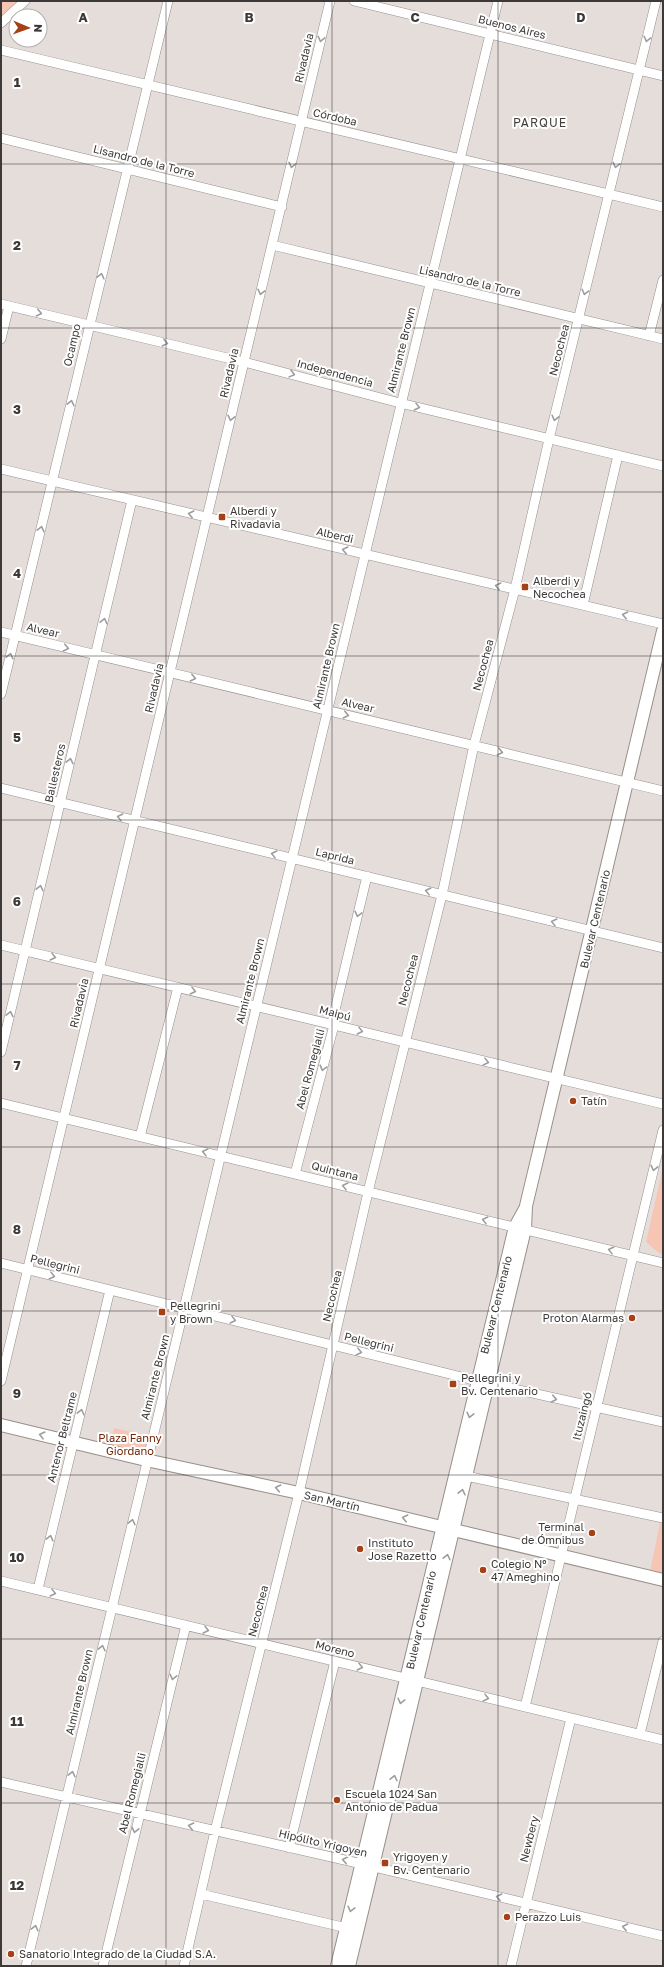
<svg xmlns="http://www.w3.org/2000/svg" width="664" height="1967" font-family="'Golos Text',sans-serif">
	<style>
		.green { fill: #f6c5b4 }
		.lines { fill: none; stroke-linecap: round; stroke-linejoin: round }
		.minor-casing { stroke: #968f8c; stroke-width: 10 }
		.secondary-casing { stroke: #968f8c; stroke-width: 14 }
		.minor { stroke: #fff; stroke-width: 9 }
		.secondary { stroke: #fff; stroke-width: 12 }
		.oneway { stroke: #9e9c9c }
		.grid { fill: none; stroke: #3c3938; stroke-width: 1; stroke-opacity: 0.55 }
		.poi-dot { fill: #a64016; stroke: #fff; stroke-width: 1.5 }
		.labels { text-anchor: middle; stroke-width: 4; stroke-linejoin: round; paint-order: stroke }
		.street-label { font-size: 11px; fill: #3c3938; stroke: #fff }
		.poi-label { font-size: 11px; fill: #3c3938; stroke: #fff; text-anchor: start }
		.park-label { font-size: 11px; fill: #702707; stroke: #fff }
		.neighbourhood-label { font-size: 12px; letter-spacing: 1px; fill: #443e3c; stroke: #fff }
		.grid-label { font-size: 13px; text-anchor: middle; font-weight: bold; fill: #3c3938; stroke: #fff; stroke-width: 4; stroke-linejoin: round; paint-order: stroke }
	</style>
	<rect width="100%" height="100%" fill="#e5ddda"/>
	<!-- green -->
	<path class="green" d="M 1,1 L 25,1 L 1,23 Z
		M 663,1167 L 663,1254 L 659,1253 L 646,1242 Z
		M 114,1428 L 153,1437 L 146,1460 L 108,1451 Z
		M 661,1518 L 663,1518 L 663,1580 L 649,1576 Z"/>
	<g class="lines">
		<!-- minor casing -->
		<g class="minor-casing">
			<path id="minor" d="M 354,1 L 663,76
				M 1,23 L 25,1
				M 1,50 L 663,207
				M 1,138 L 282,207
				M 272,245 L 663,339
				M 1,304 L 244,362 L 400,403 L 663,466
				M 649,336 L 663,280
				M 1,339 L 9,306
				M 1,469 L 663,624
				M 583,605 L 618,455
				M 1,632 L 663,791
				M 1,694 L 168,1
				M 1,788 L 663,948
				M 1,945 L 663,1104
				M 1,1052 L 132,500
				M 1,1103 L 663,1263
				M 140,1137 L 178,987
				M 295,1174 L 334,1025 L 333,1018 L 367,876
				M 1,1263 L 478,1381 L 663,1422
				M 1,1381 L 330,1
				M 466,1476 L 663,1518
				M 1,1581 L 663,1740
				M 38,1589 L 110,1290
				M 525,1707 L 663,1130
				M 640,1734 L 663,1641
				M 1,1782 L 362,1864 L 663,1936
				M 289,1848 L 335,1661
				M 201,1894 L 347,1928
				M 26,1966 L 498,1
				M 103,1966 L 186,1625
				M 184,1966 L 215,1831 L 299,1493 L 368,1192 L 442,895 L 474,745 L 515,589 L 549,439 L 656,1
				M 511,1966 L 571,1718"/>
		</g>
		<!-- secondary casing -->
		<g class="secondary-casing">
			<path id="secondary" d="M 1,1425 L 146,1460 L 299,1493 L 663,1580
				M 337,1966 L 515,1227 L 525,1209
				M 349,1966 L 525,1229 L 526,1206 L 663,631"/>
		</g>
		<!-- minor -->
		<use href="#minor" class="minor"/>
		<!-- secondary -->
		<use href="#secondary" class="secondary"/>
	</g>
	<!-- one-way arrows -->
	<defs><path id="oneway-chevron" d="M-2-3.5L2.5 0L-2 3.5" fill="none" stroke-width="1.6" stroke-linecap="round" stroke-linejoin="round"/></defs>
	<g class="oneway">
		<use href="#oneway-chevron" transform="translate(321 39) rotate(103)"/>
		<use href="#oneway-chevron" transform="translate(647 39) rotate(104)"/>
		<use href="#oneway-chevron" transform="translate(292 165) rotate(103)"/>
		<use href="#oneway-chevron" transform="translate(616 165) rotate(104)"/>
		<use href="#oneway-chevron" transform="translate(101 276) rotate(-76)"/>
		<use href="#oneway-chevron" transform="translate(261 292) rotate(103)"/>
		<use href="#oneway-chevron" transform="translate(585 292) rotate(104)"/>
		<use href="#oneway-chevron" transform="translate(39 313) rotate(13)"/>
		<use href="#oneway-chevron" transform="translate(165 343) rotate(13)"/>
		<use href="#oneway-chevron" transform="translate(292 374) rotate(15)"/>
		<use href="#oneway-chevron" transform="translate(71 403) rotate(-77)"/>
		<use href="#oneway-chevron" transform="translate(417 407) rotate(14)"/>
		<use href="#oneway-chevron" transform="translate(231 418) rotate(103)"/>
		<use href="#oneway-chevron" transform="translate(555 418) rotate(104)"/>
		<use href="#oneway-chevron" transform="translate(191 514) rotate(-167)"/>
		<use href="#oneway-chevron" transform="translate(41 529) rotate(-76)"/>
		<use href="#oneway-chevron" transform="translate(345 550) rotate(-167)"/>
		<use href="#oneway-chevron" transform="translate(498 586) rotate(-167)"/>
		<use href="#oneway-chevron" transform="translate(625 615) rotate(-167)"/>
		<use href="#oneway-chevron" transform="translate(104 621) rotate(-77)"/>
		<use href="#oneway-chevron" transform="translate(66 648) rotate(13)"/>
		<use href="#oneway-chevron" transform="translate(10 656) rotate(-77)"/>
		<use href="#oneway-chevron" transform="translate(193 678) rotate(13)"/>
		<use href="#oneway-chevron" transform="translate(346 715) rotate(13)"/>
		<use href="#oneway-chevron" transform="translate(500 752) rotate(13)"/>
		<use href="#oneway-chevron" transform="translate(70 761) rotate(-77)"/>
		<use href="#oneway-chevron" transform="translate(120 817) rotate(-166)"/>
		<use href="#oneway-chevron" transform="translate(274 854) rotate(-166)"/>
		<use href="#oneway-chevron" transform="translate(40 888) rotate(-77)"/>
		<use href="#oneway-chevron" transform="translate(428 891) rotate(-166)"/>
		<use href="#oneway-chevron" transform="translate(358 914) rotate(104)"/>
		<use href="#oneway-chevron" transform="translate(554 922) rotate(-166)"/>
		<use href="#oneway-chevron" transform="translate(53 957) rotate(14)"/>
		<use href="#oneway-chevron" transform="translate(193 991) rotate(14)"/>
		<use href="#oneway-chevron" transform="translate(10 1014) rotate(-77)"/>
		<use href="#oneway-chevron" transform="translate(360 1031) rotate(14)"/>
		<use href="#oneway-chevron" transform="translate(486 1062) rotate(14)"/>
		<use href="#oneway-chevron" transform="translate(323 1068) rotate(105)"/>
		<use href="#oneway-chevron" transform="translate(205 1152) rotate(-166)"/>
		<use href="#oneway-chevron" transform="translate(654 1168) rotate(103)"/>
		<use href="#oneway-chevron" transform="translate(345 1186) rotate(-166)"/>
		<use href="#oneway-chevron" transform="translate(485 1220) rotate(-166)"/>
		<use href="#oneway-chevron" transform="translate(611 1250) rotate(-166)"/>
		<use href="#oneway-chevron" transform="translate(52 1276) rotate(14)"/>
		<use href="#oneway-chevron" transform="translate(233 1320) rotate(14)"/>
		<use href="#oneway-chevron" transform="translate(359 1352) rotate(14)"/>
		<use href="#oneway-chevron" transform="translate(554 1399) rotate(13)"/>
		<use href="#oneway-chevron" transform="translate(81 1412) rotate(-76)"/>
		<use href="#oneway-chevron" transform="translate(470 1415) rotate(104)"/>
		<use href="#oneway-chevron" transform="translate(42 1435) rotate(-166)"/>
		<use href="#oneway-chevron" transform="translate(278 1488) rotate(-168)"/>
		<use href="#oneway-chevron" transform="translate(462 1492) rotate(-77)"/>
		<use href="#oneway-chevron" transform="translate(405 1518) rotate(-167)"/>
		<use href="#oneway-chevron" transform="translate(132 1522) rotate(-77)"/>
		<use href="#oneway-chevron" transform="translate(50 1538) rotate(-76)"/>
		<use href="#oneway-chevron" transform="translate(447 1557) rotate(-77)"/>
		<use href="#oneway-chevron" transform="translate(53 1593) rotate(14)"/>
		<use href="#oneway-chevron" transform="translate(206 1630) rotate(14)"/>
		<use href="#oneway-chevron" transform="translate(102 1648) rotate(-77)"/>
		<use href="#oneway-chevron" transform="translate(360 1667) rotate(14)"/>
		<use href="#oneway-chevron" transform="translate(173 1677) rotate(104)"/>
		<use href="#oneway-chevron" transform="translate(486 1698) rotate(14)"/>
		<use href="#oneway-chevron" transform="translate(401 1701) rotate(104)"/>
		<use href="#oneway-chevron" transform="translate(72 1774) rotate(-77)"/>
		<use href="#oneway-chevron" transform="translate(394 1778) rotate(-77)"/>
		<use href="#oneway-chevron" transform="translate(191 1826) rotate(-168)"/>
		<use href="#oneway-chevron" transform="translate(135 1830) rotate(103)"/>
		<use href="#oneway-chevron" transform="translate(345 1860) rotate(-168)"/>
		<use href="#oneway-chevron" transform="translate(499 1897) rotate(-167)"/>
		<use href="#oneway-chevron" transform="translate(351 1909) rotate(104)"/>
		<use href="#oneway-chevron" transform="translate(625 1927) rotate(-167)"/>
		<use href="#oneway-chevron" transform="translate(35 1928) rotate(-76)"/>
	</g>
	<!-- grid -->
	<path class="grid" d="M 166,1 L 166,1966M 332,1 L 332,1966M 498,1 L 498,1966M 1,164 L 663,164M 1,328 L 663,328M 1,492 L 663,492M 1,656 L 663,656M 1,820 L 663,820M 1,984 L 663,984M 1,1147 L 663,1147M 1,1311 L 663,1311M 1,1475 L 663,1475M 1,1639 L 663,1639M 1,1803 L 663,1803"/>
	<!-- markers -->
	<g class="poi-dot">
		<rect x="218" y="513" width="8" height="8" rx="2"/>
		<rect x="521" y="583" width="8" height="8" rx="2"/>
		<circle cx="573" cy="1101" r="4"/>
		<rect x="158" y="1308" width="8" height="8" rx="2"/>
		<circle cx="632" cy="1318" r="4"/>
		<rect x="449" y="1380" width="8" height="8" rx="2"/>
		<circle cx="592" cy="1533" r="4"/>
		<circle cx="360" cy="1549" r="4"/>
		<circle cx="483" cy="1570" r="4"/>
		<circle cx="337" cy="1800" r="4"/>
		<rect x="381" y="1859" width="8" height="8" rx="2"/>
		<circle cx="507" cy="1917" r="4"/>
		<circle cx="11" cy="1954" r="4"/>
	</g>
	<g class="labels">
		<!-- street labels -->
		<g class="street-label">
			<text transform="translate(512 27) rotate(14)" y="4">Buenos Aires</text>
			<text transform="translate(304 58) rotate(-77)" y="4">Rivadavia</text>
			<text transform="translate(335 117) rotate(13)" y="4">Córdoba</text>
			<text transform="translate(144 161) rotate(14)" y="4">Lisandro de la Torre</text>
			<text transform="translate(470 281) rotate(13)" y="4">Lisandro de la Torre</text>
			<text transform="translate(72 345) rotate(-77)" y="4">Ocampo</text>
			<text transform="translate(401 350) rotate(-76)" y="4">Almirante Brown</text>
			<text transform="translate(559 350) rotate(-76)" y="4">Necochea</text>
			<text transform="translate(229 373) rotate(-77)" y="4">Rivadavia</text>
			<text transform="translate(335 373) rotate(15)" y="4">Independencia</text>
			<text transform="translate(335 535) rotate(13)" y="4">Alberdi</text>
			<text transform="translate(43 630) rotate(13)" y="4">Alvear</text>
			<text transform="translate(483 665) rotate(-75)" y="4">Necochea</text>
			<text transform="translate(326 666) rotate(-77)" y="4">Almirante Brown</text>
			<text transform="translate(154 688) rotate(-77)" y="4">Rivadavia</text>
			<text transform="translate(358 705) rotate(13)" y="4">Alvear</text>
			<text transform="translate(55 773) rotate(-77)" y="4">Ballesteros</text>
			<text transform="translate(335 856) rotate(14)" y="4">Laprida</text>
			<text transform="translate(595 919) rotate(-77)" y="4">Bulevar Centenario</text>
			<text transform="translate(408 980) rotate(-76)" y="4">Necochea</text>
			<text transform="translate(250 981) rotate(-76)" y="4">Almirante Brown</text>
			<text transform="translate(79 1003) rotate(-77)" y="4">Rivadavia</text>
			<text transform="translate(335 1013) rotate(14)" y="4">Maipú</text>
			<text transform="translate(310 1069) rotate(-75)" y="4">Abel Romegialli</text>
			<text transform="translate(335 1171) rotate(14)" y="4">Quintana</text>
			<text transform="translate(55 1264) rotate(14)" y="4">Pellegrini</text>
			<text transform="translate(332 1296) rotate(-77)" y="4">Necochea</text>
			<text transform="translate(496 1305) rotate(-76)" y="4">Bulevar Centenario</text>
			<text transform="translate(369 1342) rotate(14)" y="4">Pellegrini</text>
			<text transform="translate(155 1377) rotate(-76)" y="4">Almirante Brown</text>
			<text transform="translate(582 1416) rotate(-76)" y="4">Ituzaingó</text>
			<text transform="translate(62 1437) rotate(-76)" y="4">Antenor Beltrame</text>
			<text transform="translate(332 1501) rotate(13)" y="4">San Martín</text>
			<text transform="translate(258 1611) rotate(-76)" y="4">Necochea</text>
			<text transform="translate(421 1620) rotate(-77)" y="4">Bulevar Centenario</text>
			<text transform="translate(335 1649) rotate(14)" y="4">Moreno</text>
			<text transform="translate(79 1692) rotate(-77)" y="4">Almirante Brown</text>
			<text transform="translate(132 1793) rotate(-76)" y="4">Abel Romegialli</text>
			<text transform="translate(529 1839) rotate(-76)" y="4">Newbery</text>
			<text transform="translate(323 1843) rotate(13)" y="4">Hipólito Yrigoyen</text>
		</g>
		<!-- poi labels -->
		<g class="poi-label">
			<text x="230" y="515">Alberdi y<tspan x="230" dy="13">Rivadavia</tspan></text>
			<text x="533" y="585">Alberdi y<tspan x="533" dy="13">Necochea</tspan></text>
			<text x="581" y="1105">Tatín</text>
			<text x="170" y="1310">Pellegrini<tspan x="170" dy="13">y Brown</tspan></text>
			<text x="624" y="1322" text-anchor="end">Proton Alarmas</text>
			<text x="461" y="1382">Pellegrini y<tspan x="461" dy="13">Bv. Centenario</tspan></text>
			<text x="584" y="1531" text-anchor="end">Terminal<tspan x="584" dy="13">de Ómnibus</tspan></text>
			<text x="368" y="1547">Instituto<tspan x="368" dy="13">Jose Razetto</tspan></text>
			<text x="491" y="1568">Colegio Nº<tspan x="491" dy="13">47 Ameghino</tspan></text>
			<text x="345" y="1798">Escuela 1024 San<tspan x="345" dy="13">Antonio de Padua</tspan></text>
			<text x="393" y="1861">Yrigoyen y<tspan x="393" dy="13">Bv. Centenario</tspan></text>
			<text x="515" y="1921">Perazzo Luis</text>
			<text x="19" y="1958">Sanatorio Integrado de la Ciudad S.A.</text>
		</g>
		<!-- park labels -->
		<g class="park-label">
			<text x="130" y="1442">Plaza Fanny<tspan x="130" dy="13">Giordano</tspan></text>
		</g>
		<!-- neighbourhood labels -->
		<g class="neighbourhood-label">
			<text x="540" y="127">PARQUE</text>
		</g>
	</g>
	<g class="grid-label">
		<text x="83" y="22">A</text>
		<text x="249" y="22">B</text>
		<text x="415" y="22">C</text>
		<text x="581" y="22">D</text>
		<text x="17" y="87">1</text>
		<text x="17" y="250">2</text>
		<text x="17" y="414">3</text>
		<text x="17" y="578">4</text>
		<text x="17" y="742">5</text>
		<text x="17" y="906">6</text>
		<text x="17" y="1070">7</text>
		<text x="17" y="1234">8</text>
		<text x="17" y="1398">9</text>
		<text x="17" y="1562">10</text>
		<text x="17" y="1726">11</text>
		<text x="17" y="1890">12</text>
	</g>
	<!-- border -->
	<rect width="664" height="1967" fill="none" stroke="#3c3938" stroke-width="4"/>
	<!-- north arrow -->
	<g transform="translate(28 28) rotate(92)"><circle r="19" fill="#ffffff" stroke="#b1b0af"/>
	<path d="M0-3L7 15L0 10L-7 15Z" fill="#a64016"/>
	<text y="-6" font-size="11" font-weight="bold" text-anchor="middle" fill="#3c3938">N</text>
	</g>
</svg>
